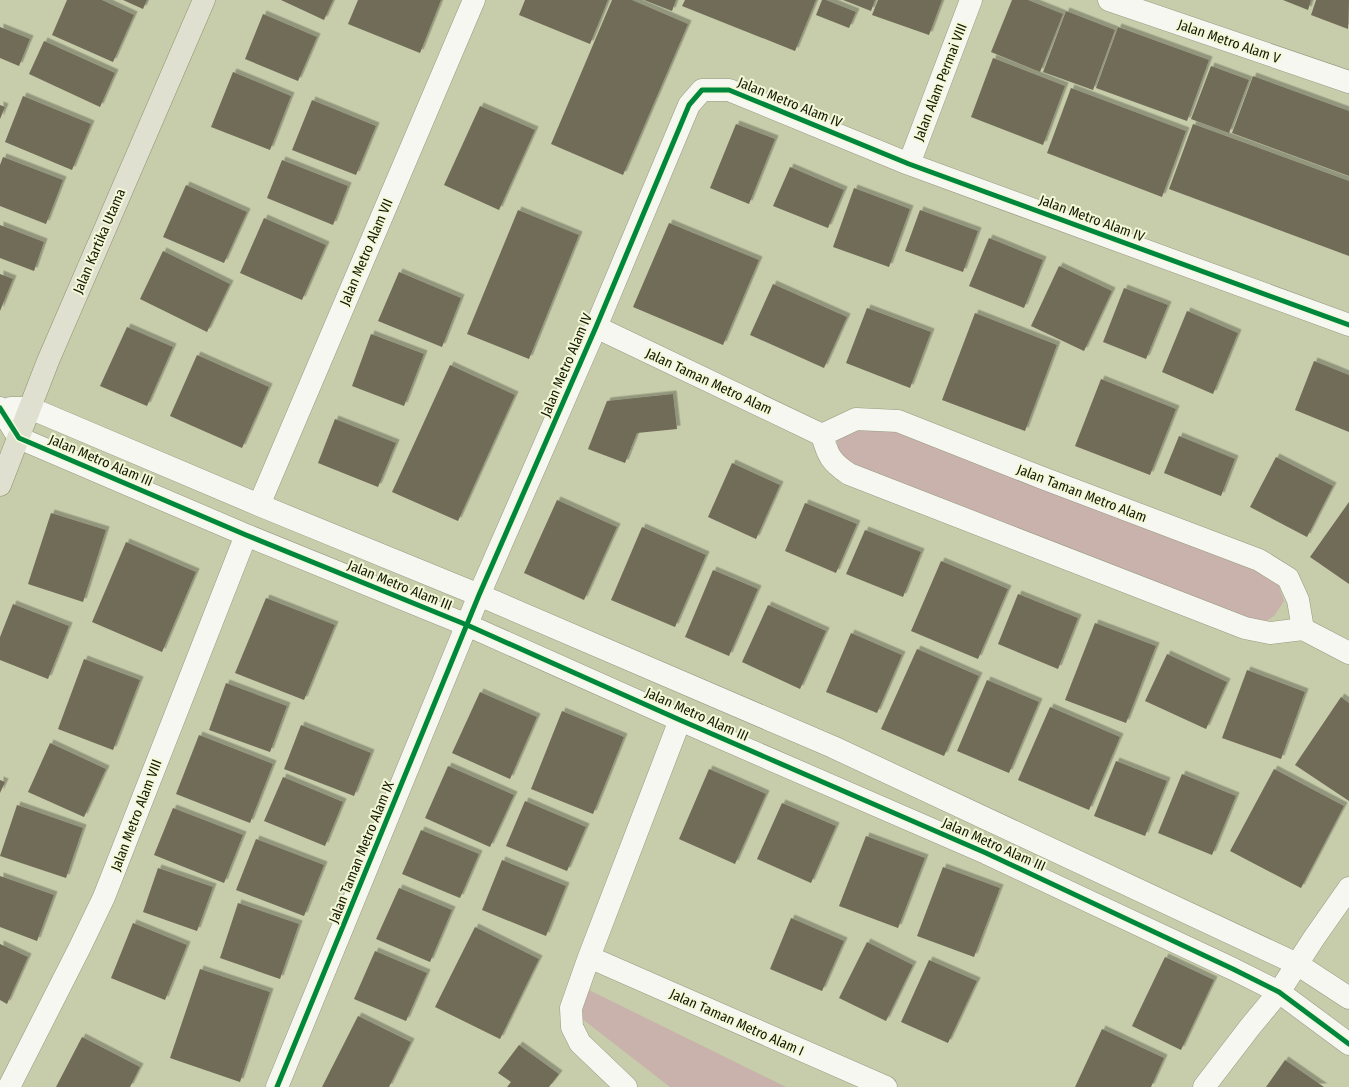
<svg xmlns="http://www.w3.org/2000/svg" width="1349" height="1087" font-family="'Fira Sans Condensed',sans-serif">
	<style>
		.green { fill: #c8b2ab }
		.building { fill: #716c58; filter: url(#shadow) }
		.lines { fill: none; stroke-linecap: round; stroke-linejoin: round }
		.minor-casing { stroke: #979a80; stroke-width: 23 }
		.major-casing { stroke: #8e926b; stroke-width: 23 }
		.minor { stroke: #f7f7f2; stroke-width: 22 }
		.major { stroke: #dfe0cf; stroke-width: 22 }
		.cycleway-casing { stroke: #f3f8d9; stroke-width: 8 }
		.cycleway { stroke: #00873e; stroke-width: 5 }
		.labels { text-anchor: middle; stroke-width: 4; stroke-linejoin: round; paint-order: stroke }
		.street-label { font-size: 14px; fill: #161902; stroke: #f3f8d9 }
	</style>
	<defs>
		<filter id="shadow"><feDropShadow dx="3.5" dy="-3.5" stdDeviation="0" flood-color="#0004"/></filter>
	</defs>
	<rect width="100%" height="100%" fill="#c7ccaa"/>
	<!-- green -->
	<path class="green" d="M 859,423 L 886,425 L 1268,569 L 1278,584 L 1284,601 L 1274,616 L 1260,625 L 858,470 L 838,452 L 837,434 Z
		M 587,989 L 786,1087 L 670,1087 L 581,1018 Z"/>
	<!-- building -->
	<path class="building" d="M 67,0 L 102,0 L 134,15 L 113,62 L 52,35 Z
		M 123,0 L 147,0 L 143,9 Z
		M 281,0 L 333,0 L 324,20 Z
		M 358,0 L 441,0 L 420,53 L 348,24 Z
		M 525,0 L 608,0 L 590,44 L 519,15 Z
		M 612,0 L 632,0 L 688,24 L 623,175 L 551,144 Z
		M 644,0 L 676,0 L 672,11 Z
		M 685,0 L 816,0 L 795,51 L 682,6 Z
		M 822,0 L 826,0 L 856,12 L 849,28 L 816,15 Z
		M 843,0 L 875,0 L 871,11 Z
		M 878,0 L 942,0 L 929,35 L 872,15 Z
		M 1012,0 L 1028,0 L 1063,14 L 1040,72 L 991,52 Z
		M 1283,0 L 1311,0 L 1308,10 Z
		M 1316,0 L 1349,0 L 1348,29 L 1311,15 Z
		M 1066,11 L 1115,30 L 1093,90 L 1043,72 Z
		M 263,14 L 317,37 L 298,81 L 245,59 Z
		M 0,27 L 30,39 L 19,66 L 0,58 Z
		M 1118,27 L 1209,60 L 1187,121 L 1096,88 Z
		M 44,41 L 115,73 L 100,107 L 29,74 Z
		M 993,58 L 1065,86 L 1043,145 L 971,117 Z
		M 1211,66 L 1249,80 L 1229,133 L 1191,119 Z
		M 233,72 L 291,96 L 270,150 L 211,127 Z
		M 1253,76 L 1349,111 L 1349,176 L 1232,133 Z
		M 1071,88 L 1186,131 L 1162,197 L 1047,153 Z
		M 23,96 L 91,124 L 72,170 L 5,142 Z
		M 312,100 L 376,126 L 356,175 L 292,150 Z
		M 0,105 L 5,107 L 0,119 Z
		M 480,106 L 535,130 L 499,210 L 444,185 Z
		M 736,124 L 775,139 L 749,204 L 710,188 Z
		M 1193,124 L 1349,181 L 1349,256 L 1169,189 Z
		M 3,157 L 63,180 L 46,224 L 0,206 L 0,165 Z
		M 282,160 L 348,186 L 333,225 L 267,198 Z
		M 790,167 L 844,190 L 828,228 L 773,206 Z
		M 186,185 L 247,212 L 224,263 L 163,237 Z
		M 854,188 L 910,209 L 889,267 L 833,247 Z
		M 518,210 L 579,235 L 529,359 L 467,334 Z
		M 920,210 L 978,231 L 963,272 L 905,251 Z
		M 264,218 L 326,245 L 302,300 L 240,273 Z
		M 669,223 L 759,260 L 723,345 L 633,307 Z
		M 0,225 L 44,242 L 34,271 L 0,258 Z
		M 989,238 L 1043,260 L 1024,308 L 969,286 Z
		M 163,251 L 230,284 L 207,332 L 140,299 Z
		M 1059,266 L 1112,291 L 1084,351 L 1031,326 Z
		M 399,272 L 461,298 L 442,347 L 378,321 Z
		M 0,274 L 13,279 L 0,311 Z
		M 773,284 L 847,317 L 824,368 L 750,335 Z
		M 1124,288 L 1168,305 L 1146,359 L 1103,342 Z
		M 867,308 L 931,332 L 910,388 L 846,363 Z
		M 1187,311 L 1238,333 L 1213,394 L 1162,372 Z
		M 975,313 L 1057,345 L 1025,431 L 942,400 Z
		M 127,327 L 173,347 L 147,406 L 100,386 Z
		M 371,334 L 424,354 L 404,406 L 352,386 Z
		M 197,355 L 269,387 L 242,448 L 170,416 Z
		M 1314,361 L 1349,375 L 1349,432 L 1295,410 Z
		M 450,365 L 515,395 L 458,521 L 392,492 Z
		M 1101,379 L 1176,409 L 1150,475 L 1075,446 Z
		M 673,394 L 677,429 L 637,433 L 625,463 L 588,449 L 607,401 Z
		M 335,419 L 396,443 L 378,487 L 318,463 Z
		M 1179,436 L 1235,459 L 1221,496 L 1164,473 Z
		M 1276,457 L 1333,486 L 1307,537 L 1250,507 Z
		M 732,463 L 780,485 L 756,539 L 708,517 Z
		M 557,500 L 617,527 L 584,600 L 524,573 Z
		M 1349,502 L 1349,584 L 1310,557 Z
		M 805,503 L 857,524 L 836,573 L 785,551 Z
		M 51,513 L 106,530 L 83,602 L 28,584 Z
		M 642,527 L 706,555 L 675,627 L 611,600 Z
		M 865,530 L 921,552 L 903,597 L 846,574 Z
		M 126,542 L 196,572 L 162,652 L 92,622 Z
		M 941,561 L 1008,589 L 978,659 L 911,631 Z
		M 713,570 L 758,589 L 729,656 L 685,637 Z
		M 1018,594 L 1078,618 L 1058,669 L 998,644 Z
		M 266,598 L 335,625 L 304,700 L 235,673 Z
		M 13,604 L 69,626 L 48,679 L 0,660 L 0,637 Z
		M 768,605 L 826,631 L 800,689 L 742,662 Z
		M 1095,623 L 1156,646 L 1126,723 L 1065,700 Z
		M 851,633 L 902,655 L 877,713 L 826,692 Z
		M 917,649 L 979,676 L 944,756 L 881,729 Z
		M 1167,654 L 1227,682 L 1206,729 L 1145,701 Z
		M 84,659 L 140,680 L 113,750 L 58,729 Z
		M 1247,670 L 1305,692 L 1281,759 L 1222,738 Z
		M 987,680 L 1039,702 L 1009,773 L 957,751 Z
		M 226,683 L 287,706 L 270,752 L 209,730 Z
		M 480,692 L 537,717 L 510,779 L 452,753 Z
		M 1341,697 L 1349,703 L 1349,801 L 1295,765 Z
		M 1050,707 L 1120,737 L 1089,810 L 1018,780 Z
		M 562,711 L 624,737 L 593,814 L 531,789 Z
		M 301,725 L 371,753 L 354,796 L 284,769 Z
		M 199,735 L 273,764 L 250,823 L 176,794 Z
		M 50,743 L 106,769 L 84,817 L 28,792 Z
		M 1116,761 L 1167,781 L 1145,836 L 1094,816 Z
		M 448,766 L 514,795 L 490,847 L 425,818 Z
		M 709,769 L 766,794 L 735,864 L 679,839 Z
		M 1274,769 L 1344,806 L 1301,888 L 1230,851 Z
		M 1182,774 L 1236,796 L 1212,855 L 1158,833 Z
		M 283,777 L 343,802 L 325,846 L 264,821 Z
		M 0,780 L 5,782 L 0,793 Z
		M 525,801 L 586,827 L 567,871 L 506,846 Z
		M 782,803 L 836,826 L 811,883 L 757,859 Z
		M 17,805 L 83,828 L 66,878 L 0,856 Z
		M 173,808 L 243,835 L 224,883 L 154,855 Z
		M 421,830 L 479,854 L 460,898 L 402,874 Z
		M 866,836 L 925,858 L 898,928 L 839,906 Z
		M 256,839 L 324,865 L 304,916 L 236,890 Z
		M 502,860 L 566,886 L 546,936 L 482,910 Z
		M 943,867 L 1000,888 L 974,957 L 917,936 Z
		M 158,868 L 213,887 L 197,931 L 143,912 Z
		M 0,876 L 54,895 L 37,941 L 0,927 Z
		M 399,888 L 452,910 L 430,962 L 376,939 Z
		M 238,903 L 299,924 L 280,979 L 220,958 Z
		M 791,918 L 844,941 L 822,991 L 770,969 Z
		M 133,923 L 187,945 L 165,1000 L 111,978 Z
		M 475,927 L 539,959 L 500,1039 L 435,1007 Z
		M 867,942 L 913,965 L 886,1021 L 839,998 Z
		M 0,944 L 28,957 L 7,1004 L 0,1000 Z
		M 375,951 L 427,973 L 406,1021 L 354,999 Z
		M 1165,957 L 1214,980 L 1181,1050 L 1132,1026 Z
		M 929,960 L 977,981 L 948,1043 L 901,1022 Z
		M 200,969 L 270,992 L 240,1082 L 170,1058 Z
		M 358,1016 L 411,1042 L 389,1087 L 322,1087 Z
		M 1102,1029 L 1164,1058 L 1151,1087 L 1075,1087 Z
		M 82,1037 L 140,1067 L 130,1087 L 56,1087 Z
		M 519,1045 L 559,1074 L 549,1087 L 507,1087 L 511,1082 L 498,1073 Z
		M 1285,1060 L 1324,1087 L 1266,1087 Z"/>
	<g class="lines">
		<!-- minor casing -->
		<g class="minor-casing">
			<path id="minor" d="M 1109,0 L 1349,82
				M 909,164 L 971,0
				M 596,327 L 822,435 C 828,456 831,462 849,474 L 1245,628 L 1270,633 L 1303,629 L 1349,653
				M 0,408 L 19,438 L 246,535 L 467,625 L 680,720 L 986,853 L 1233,969 L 1279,992 L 1349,1044
				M 11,408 L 30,408 L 259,505 L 479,595 L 833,747 L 1297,964 L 1349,998
				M 822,435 L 856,419 L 898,421 L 1040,477 L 1259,560 L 1288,578 L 1298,600 L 1303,629
				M 259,505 L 474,0
				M 589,957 L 886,1087
				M 9,1087 L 80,947 L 104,897 L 246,535
				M 277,1087 L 479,595 L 596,327 L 689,105 L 702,90 L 729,90 L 909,164 L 1349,325
				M 626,1087 L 580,1043 L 572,1027 L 571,1008 L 589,957 L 680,720
				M 1204,1087 L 1250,1027 L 1279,992 L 1314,938 L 1349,888"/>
		</g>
		<!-- major casing -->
		<g class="major-casing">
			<path id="major" d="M 0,485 L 48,361 L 204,0"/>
		</g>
		<!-- minor -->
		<use href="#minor" class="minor"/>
		<!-- major -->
		<use href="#major" class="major"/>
		<!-- cycleway casing -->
		<g class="cycleway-casing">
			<path id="cycleway" d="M 0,408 L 19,438 L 246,535 L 467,625 L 680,720 L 986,853 L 1233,969 L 1279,992 L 1349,1044
				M 277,1087 L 479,595 L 596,327 L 689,105 L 702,90 L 729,90 L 909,164 L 1349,325"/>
		</g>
		<!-- cycleway -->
		<use href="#cycleway" class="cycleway"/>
	</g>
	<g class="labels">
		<!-- street labels -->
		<g class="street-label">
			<text transform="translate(1229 41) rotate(19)" y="5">Jalan Metro Alam V</text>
			<text transform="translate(940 82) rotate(-69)" y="5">Jalan Alam Permai VIII</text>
			<text transform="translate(790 102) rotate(22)" y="5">Jalan Metro Alam IV</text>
			<text transform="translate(1092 218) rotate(20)" y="5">Jalan Metro Alam IV</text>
			<text transform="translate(99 241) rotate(-67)" y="5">Jalan Kartika Utama</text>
			<text transform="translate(366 252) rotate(-67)" y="5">Jalan Metro Alam VII</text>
			<text transform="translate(566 365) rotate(-67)" y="5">Jalan Metro Alam IV</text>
			<text transform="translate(709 381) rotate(25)" y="5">Jalan Taman Metro Alam</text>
			<text transform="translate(101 460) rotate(23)" y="5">Jalan Metro Alam III</text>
			<text transform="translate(1082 493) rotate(21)" y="5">Jalan Taman Metro Alam</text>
			<text transform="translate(400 585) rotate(22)" y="5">Jalan Metro Alam III</text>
			<text transform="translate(697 714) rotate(24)" y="5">Jalan Metro Alam III</text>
			<text transform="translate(136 815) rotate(-69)" y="5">Jalan Metro Alam VIII</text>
			<text transform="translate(994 844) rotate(24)" y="5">Jalan Metro Alam III</text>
			<text transform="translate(361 852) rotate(-68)" y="5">Jalan Taman Metro Alam IX</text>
			<text transform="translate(737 1022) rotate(24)" y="5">Jalan Taman Metro Alam I</text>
		</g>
	</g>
</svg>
